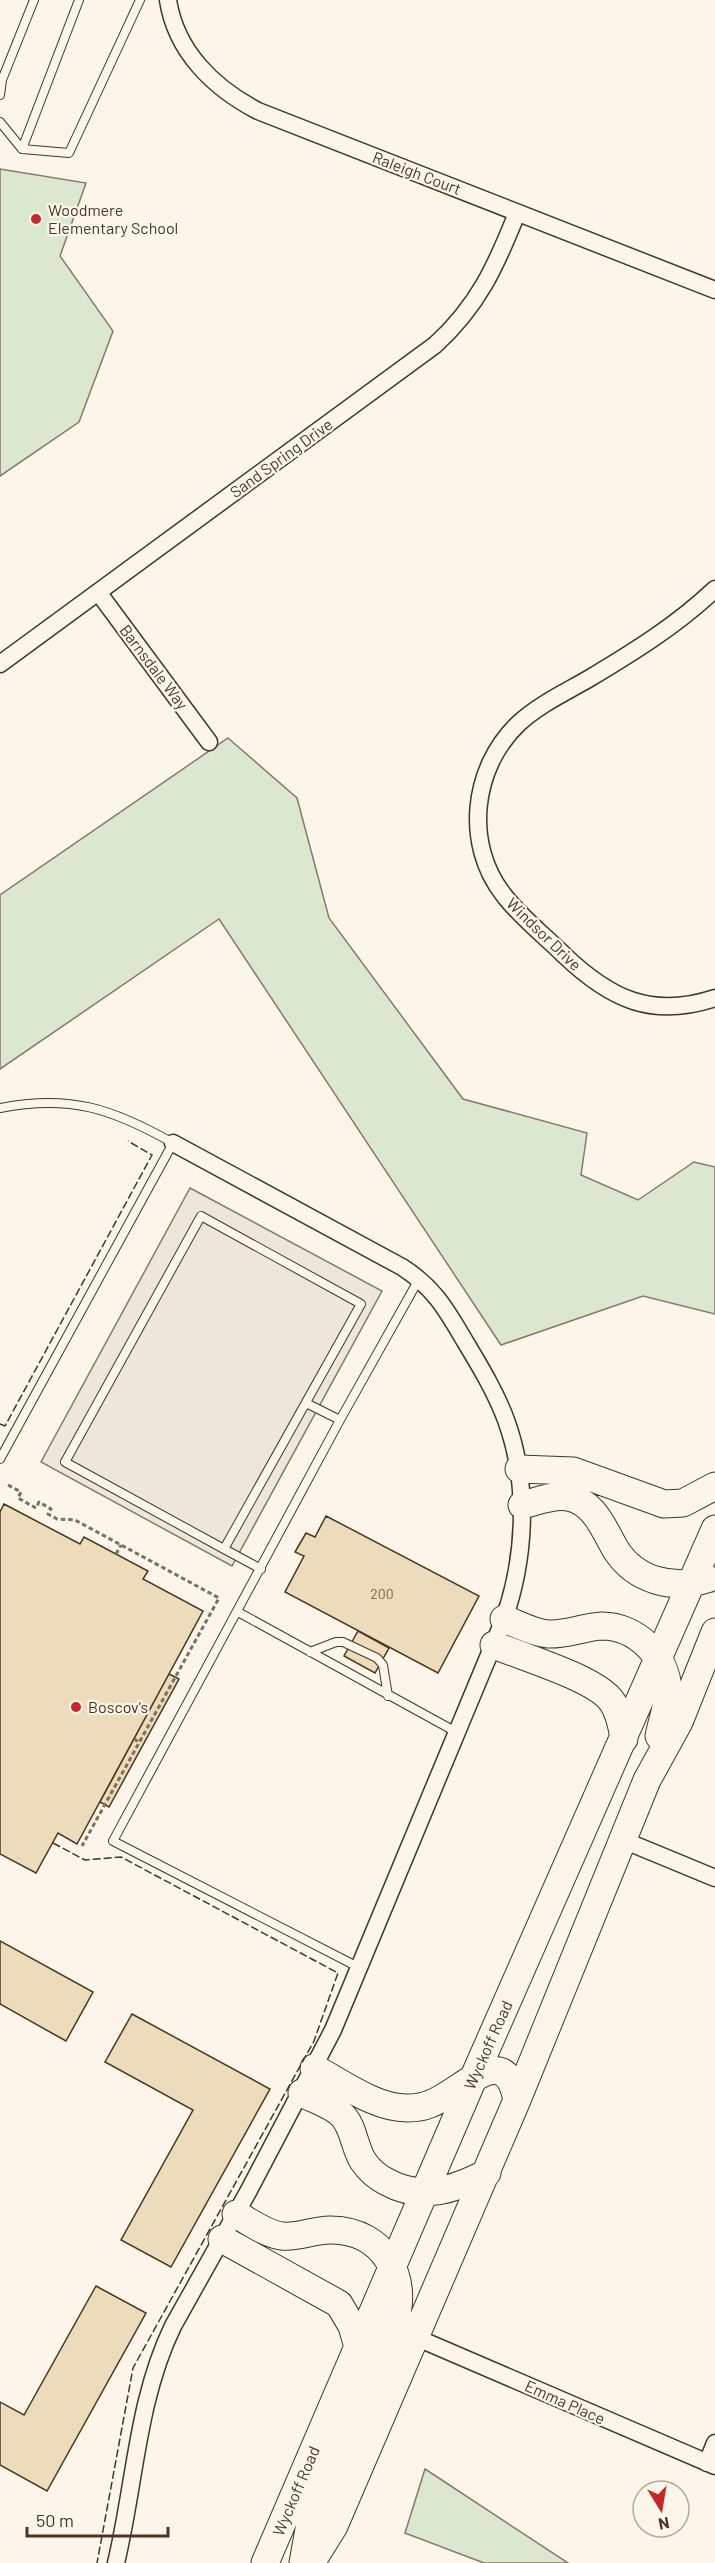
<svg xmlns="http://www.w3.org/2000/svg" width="715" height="2563" font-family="Barlow,sans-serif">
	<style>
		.green { fill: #dce7d0; stroke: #887966; stroke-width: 1.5 }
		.parking { fill: #ede7d9; stroke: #887966; stroke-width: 1.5 }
		.building { fill: #ecdcbc; stroke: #4a3520; stroke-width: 1.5 }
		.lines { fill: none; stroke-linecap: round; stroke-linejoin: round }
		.lane-casing { stroke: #4a3520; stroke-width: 10 }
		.street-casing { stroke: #4a3520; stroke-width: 19 }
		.primary-casing { stroke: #4a3520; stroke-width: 29 }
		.path { stroke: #7f6f5c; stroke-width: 3; stroke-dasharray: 4.5 3; stroke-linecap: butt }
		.lane { stroke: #fbf6e9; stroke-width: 8 }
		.street { stroke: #fbf6e9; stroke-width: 16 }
		.primary { stroke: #fbf6e9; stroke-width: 27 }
		.fence { stroke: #4a3520; stroke-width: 1.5; stroke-dasharray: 8 3; stroke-linecap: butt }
		.poi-dot { fill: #c62828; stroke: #fbf6e9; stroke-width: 2 }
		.labels { text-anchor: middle; stroke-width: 4.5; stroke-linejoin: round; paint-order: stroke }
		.number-label { font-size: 14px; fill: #725f47 }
		.street-label { font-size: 16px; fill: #4a3520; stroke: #fbf6e9 }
		.poi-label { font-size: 16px; fill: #4a3520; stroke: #fbf6e9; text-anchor: start }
	</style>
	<rect width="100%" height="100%" fill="#fbf6e9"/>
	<!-- green -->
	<path class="green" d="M 0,169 L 86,183 L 60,256 L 113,331 L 79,422 L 0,476 Z
		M 228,738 L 297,798 L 329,918 L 463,1099 L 587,1133 L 581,1175 L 638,1200 L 694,1162 L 715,1167 L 715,1314 L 643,1296 L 501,1345 L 219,919 L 0,1069 L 0,895 Z
		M 425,2469 L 568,2563 L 484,2563 L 405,2533 Z"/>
	<!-- parking -->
	<path class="parking" d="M 190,1188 L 382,1291 L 232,1566 L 41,1462 Z"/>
	<!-- building -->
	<path class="building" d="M 4,1504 L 80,1544 L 84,1537 L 148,1571 L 143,1579 L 203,1611 L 77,1844 L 58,1833 L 36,1873 L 0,1854 L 0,1512 Z
		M 326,1516 L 479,1596 L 438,1673 L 285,1592 L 304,1556 L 295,1552 L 306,1533 L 315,1537 Z
		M 358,1631 L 389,1648 L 375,1673 L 344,1656 Z
		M 169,1674 L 179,1679 L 109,1807 L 100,1802 Z
		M 0,1941 L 93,1992 L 66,2041 L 0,2004 Z
		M 132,2014 L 270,2089 L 171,2267 L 121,2240 L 193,2110 L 105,2062 Z
		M 96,2286 L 146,2313 L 47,2491 L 0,2465 L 0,2402 L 24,2415 Z"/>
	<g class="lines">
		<!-- lane casing -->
		<g class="lane-casing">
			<path id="lane" d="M 0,95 L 2,80 L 34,0
				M 0,122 L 22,149 L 69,153 L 140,0
				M 22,149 L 79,0
				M 0,1108 C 70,1094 113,1109 173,1143 L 0,1459
				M 306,1403 L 340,1420
				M 224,1549 L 361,1304 L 201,1216 L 65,1462 L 224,1549 L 261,1569
				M 238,1612 L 458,1733
				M 310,1652 L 336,1642 L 343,1642 L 377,1658 L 383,1665 L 388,1696
				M 360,1968 L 113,1841 L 340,1420 L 419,1279"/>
		</g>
		<!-- street casing -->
		<g class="street-casing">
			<path id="street" d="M 168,0 C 176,52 214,88 258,111 L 715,290
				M 715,589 C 677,625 635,651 590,678 C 566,692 538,705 518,724 C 472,768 464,844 503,894 C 520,917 544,935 564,955 C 610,999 652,1019 715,998
				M 98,592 L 209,742
				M 0,664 L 435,345 C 478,306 496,266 517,213
				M 623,1840 L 715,1878
				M 415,2337 L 715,2466
				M 707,2463 L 715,2443
				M 116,2563 C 135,2484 137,2400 173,2326 L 248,2192 L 333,2030 L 504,1619 C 526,1556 529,1483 506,1420 C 496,1393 481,1368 466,1343 C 447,1311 435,1288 402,1267 L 173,1143"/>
		</g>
		<!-- primary casing -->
		<g class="primary-casing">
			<path id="primary" d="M 519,1469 L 573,1471 L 664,1504 L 683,1503 L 715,1486
				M 522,1505 C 536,1502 553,1494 568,1497 C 595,1502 604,1530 616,1550 C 636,1581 673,1590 707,1579
				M 504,1619 C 518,1624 533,1633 548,1634 C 566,1635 584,1627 602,1626 C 636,1626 667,1656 668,1691 C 668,1706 662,1721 659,1736
				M 494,1645 C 523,1657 591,1677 610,1699 C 619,1710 622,1725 624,1739
				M 314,2068 C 342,2083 375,2108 407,2108 C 415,2108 423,2107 430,2104 C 462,2093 504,2037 517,2100
				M 302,2093 C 315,2100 332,2105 342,2115 C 354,2127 354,2147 363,2161 C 369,2170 377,2177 387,2182 C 422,2201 453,2190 487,2173
				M 236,2214 C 250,2222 266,2234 282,2236 C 299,2238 315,2229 332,2230 C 384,2231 410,2278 394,2324 L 311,2518 L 303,2563
				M 222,2239 L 339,2304 L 352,2326 L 358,2347
				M 265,2563 L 473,2079 L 715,1529
				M 311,2563 L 334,2526 L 517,2100 L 647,1780 L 679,1722 L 715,1632"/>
		</g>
		<!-- path -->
		<path class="path" d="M 8,1485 L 21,1492 L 18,1498 L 36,1508 L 39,1502 L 51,1509 L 48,1514 L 57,1519 L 75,1520 L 219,1598 L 82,1846
			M 116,1554 L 121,1545
			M 134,1739 L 139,1742"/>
		<!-- lane -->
		<use href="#lane" class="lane"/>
		<!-- street -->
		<use href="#street" class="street"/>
		<!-- primary -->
		<use href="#primary" class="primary"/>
		<!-- fence -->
		<path class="fence" d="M 0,1424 L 5,1426 L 152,1155 L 128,1141
			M 53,1843 L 85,1860 L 121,1857 L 338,1973 L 314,2041 L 133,2368 L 97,2563"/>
	</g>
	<!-- markers -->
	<g class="poi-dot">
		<circle cx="36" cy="219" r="6"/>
		<circle cx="76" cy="1707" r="6"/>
	</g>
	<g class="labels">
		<!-- number labels -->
		<g class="number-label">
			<text x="382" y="1599">200</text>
		</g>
		<!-- street labels -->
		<g class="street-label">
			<text transform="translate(417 173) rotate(21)" y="6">Raleigh Court</text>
			<text transform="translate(281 458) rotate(-36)" y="6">Sand Spring Drive</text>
			<text transform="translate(154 667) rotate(53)" y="6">Barnsdale Way</text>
			<text transform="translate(544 934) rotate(44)" y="6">Windsor Drive</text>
			<text transform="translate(488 2045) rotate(-66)" y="6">Wyckoff Road</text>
			<text transform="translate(565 2402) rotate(24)" y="6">Emma Place</text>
			<text transform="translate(296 2491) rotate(-67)" y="6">Wyckoff Road</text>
		</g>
		<!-- poi labels -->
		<g class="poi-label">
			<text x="48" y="216">Woodmere<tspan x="48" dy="18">Elementary School</tspan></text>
			<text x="88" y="1713">Boscov's</text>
		</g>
	</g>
	<!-- north arrow -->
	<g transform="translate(661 2509) rotate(169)"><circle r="28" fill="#fbf6e9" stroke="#b4a999" stroke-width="1.5"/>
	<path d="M0-4.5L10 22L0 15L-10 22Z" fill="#c62828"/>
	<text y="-9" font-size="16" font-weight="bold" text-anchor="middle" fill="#4a3520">N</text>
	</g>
	<!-- scale -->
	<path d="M27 2527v9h141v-9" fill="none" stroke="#4a3520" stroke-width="3"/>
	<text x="36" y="2527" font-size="18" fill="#4a3520" stroke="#fbf6e9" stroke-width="4.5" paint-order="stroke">50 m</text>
</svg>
